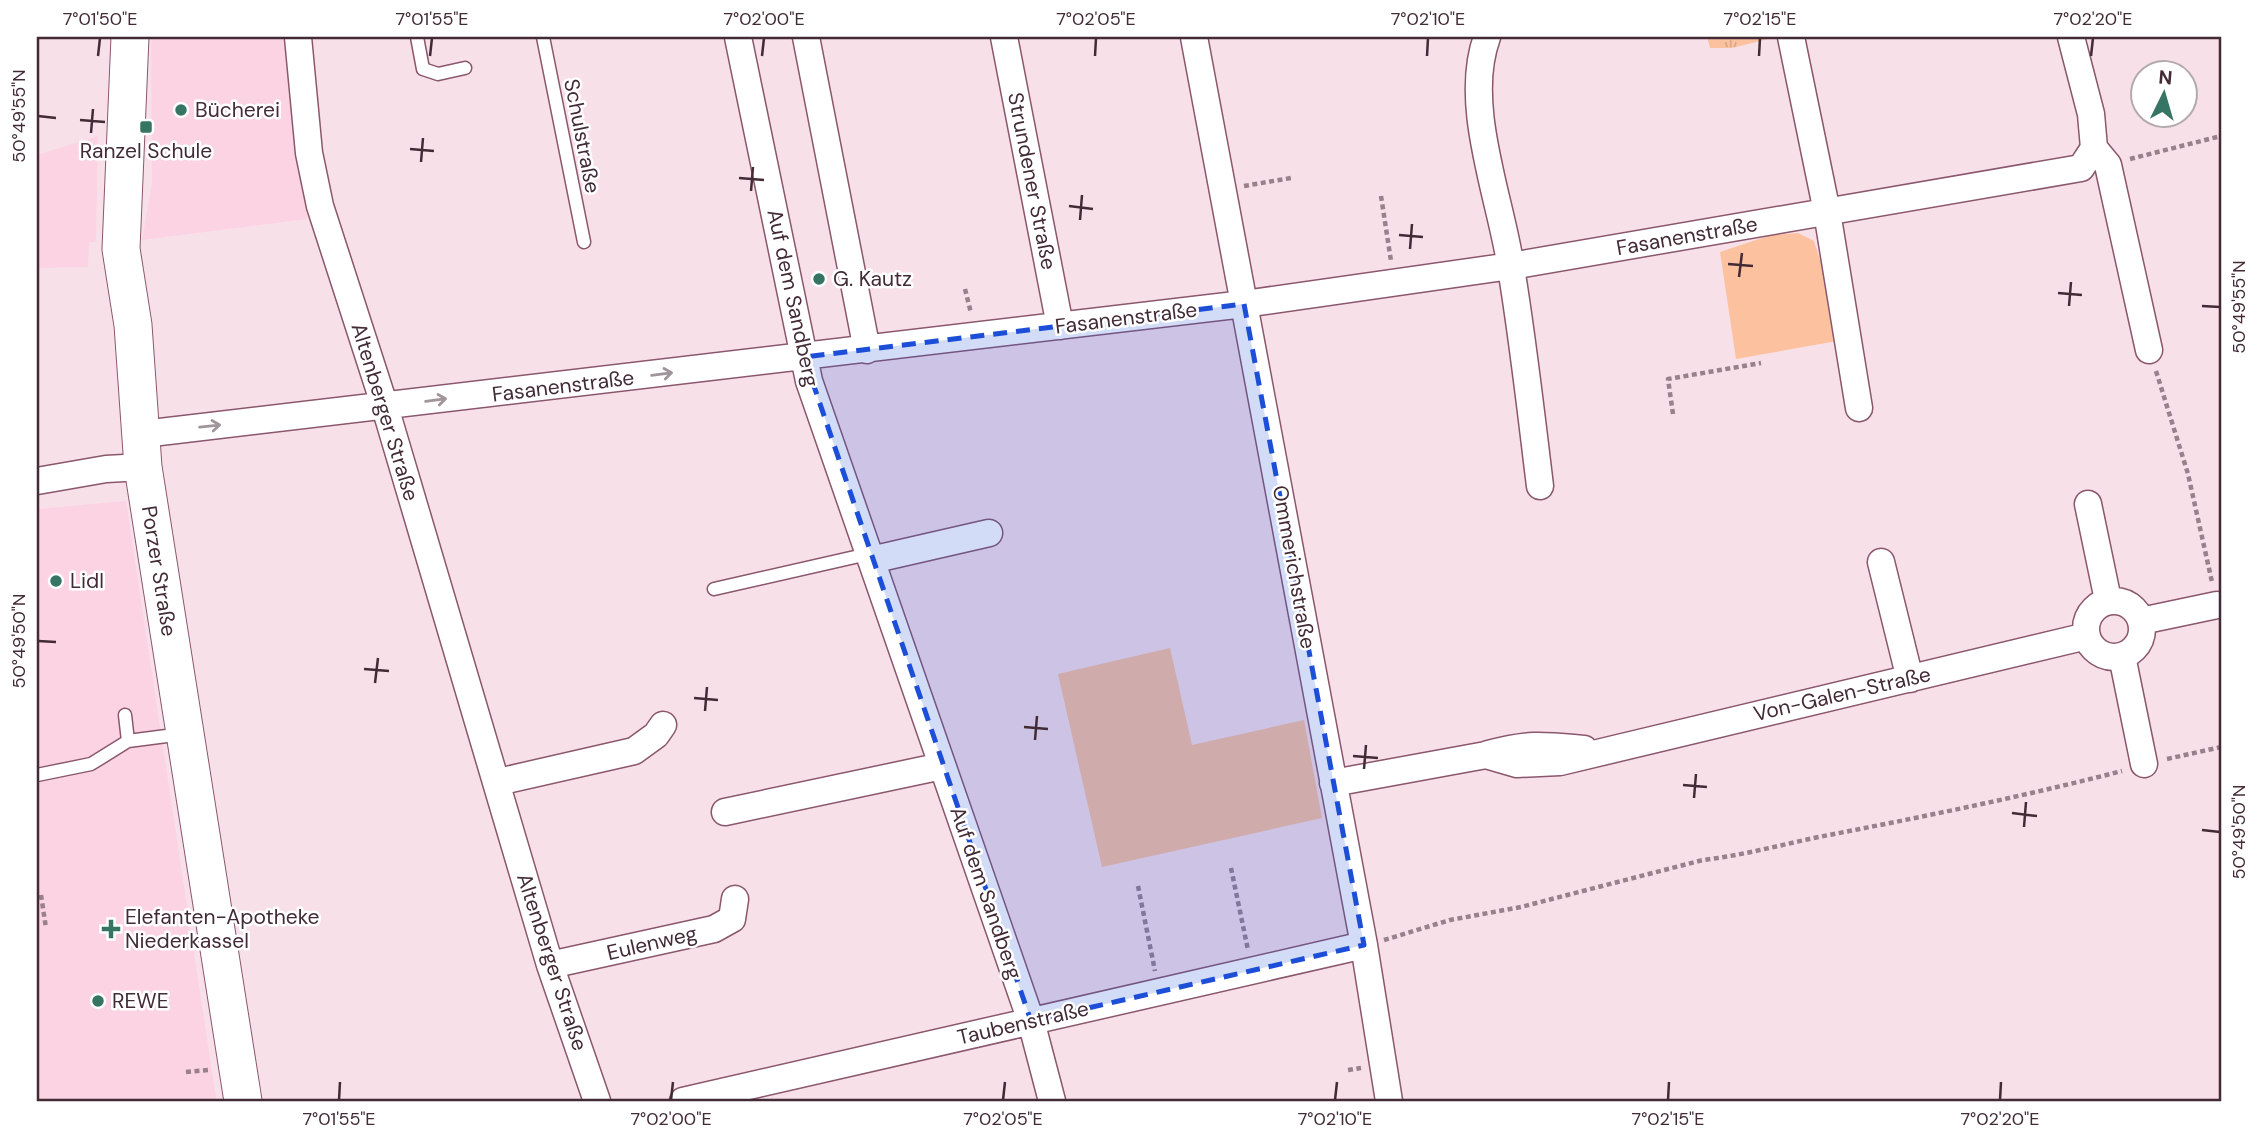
<svg xmlns="http://www.w3.org/2000/svg" width="2258" height="1138" font-family="'DM Sans',sans-serif">
	<style>
		.built { fill: #fcd3e3 }
		.grass { fill: #fcc2a0 }
		.park { fill: url(#park-tufts) }
		.lines { fill: none; stroke-linecap: round; stroke-linejoin: round }
		.lane-casing { stroke: #8a576d; stroke-width: 15 }
		.street-casing { stroke: #8a576d; stroke-width: 29 }
		.secondary-casing { stroke: #8a576d; stroke-width: 39 }
		.path { stroke: #99818b; stroke-width: 4.5; stroke-dasharray: 5 3.5; stroke-linecap: butt }
		.lane { stroke: #fff; stroke-width: 12 }
		.street { stroke: #fff; stroke-width: 26 }
		.secondary { stroke: #fff; stroke-width: 37 }
		.oneway { stroke: #a0959a }
		.marked { fill: #1d4ed8; fill-opacity: 0.2; stroke: #1d4ed8; stroke-width: 5; stroke-dasharray: 14 9; stroke-linejoin: round }
		.ticks { fill: none; stroke: #422b35; stroke-width: 2.5 }
		.poi-dot { fill: #367563; stroke: #fff; stroke-width: 2.5 }
		.labels { text-anchor: middle; stroke-width: 5; stroke-linejoin: round; paint-order: stroke }
		.poi-label { font-size: 21px; fill: #422b35; stroke: #fff; text-anchor: start }
		.street-label { font-size: 21px; fill: #422b35; stroke: #fff }
		.neatline { fill: none; stroke: #422b35; stroke-width: 2.5 }
		.ticks-label { font-size: 18px; text-anchor: middle; fill: #422b35 }
	</style>
	<defs>
		<pattern id="park-tufts" width="24" height="20" patternUnits="userSpaceOnUse" patternTransform="scale(1.75)"><rect width="24" height="20" fill="#fcc2a0"/><path d="M3 7l-1-3M5 7V3M7 7l1-3M15 17l-1-3M17 17v-4M19 17l1-3" fill="none" stroke="#d9a78a"/></pattern>
	</defs>
	<rect width="100%" height="100%" fill="#f8e0e9"/>
	<!-- built -->
	<path class="built" d="M 151,37 L 286,37 L 307,219 L 142,240 L 152,182 Z
		M 98,136 L 96,242 L 89,242 L 88,267 L 37,268 L 37,155 Z
		M 126,501 L 214,1085 L 217,1101 L 37,1101 L 37,509 Z"/>
	<!-- grass -->
	<path class="grass" d="M 1798,233 L 1814,241 L 1826,279 L 1837,341 L 1736,359 L 1720,252 L 1771,235 Z
		M 1170,648 L 1192,745 L 1304,720 L 1322,818 L 1102,867 L 1058,674 Z"/>
	<!-- park -->
	<path class="park" d="M 1707,37 L 1776,37 L 1732,48 L 1710,48 Z"/>
	<g class="lines">
		<!-- lane casing -->
		<g class="lane-casing">
			<path id="lane" d="M 417,37 L 423,69 L 438,74 L 465,68
				M 543,37 L 584,242
				M 714,589 L 868,554
				M 125,715 L 128,741
				M 37,775 L 91,764 L 128,741 L 182,734"/>
		</g>
		<!-- street casing -->
		<g class="street-casing">
			<path id="street" d="M 298,37 L 309,153 L 320,206 L 385,407 L 550,965 L 597,1101
				M 738,37 L 809,381 L 1031,1021 L 1052,1101
				M 806,37 L 867,350
				M 1004,37 L 1060,326
				M 1194,37 L 1364,945 L 1389,1101
				M 1487,37 C 1462,105 1501,199 1511,268 C 1523,340 1531,413 1540,486
				M 1791,37 L 1827,212 L 1859,408
				M 2071,37 L 2091,114 L 2094,148 L 2108,165 L 2149,350
				M 143,434 L 1244,304 L 1511,266 L 2081,168 L 2094,148
				M 37,481 L 106,469 L 143,467
				M 2088,504 L 2108,600
				M 871,560 L 989,533
				M 1881,562 L 1910,679
				M2086 629a28 28 0 1 1 56 0a28 28 0 1 1-56 0Z
				M 2141,621 L 2217,605
				M 2122,656 L 2144,764
				M 1488,754 C 1531,743 1541,745 1584,749
				M 498,782 L 634,751 L 656,735 L 663,725
				M 1333,783 L 1486,755 L 1517,764 L 1560,762 L 2087,636
				M 725,812 L 942,766
				M 550,965 L 714,929 L 732,919 L 735,899
				M 683,1101 L 1364,945"/>
		</g>
		<!-- secondary casing -->
		<g class="secondary-casing">
			<path id="secondary" d="M 130,37 L 121,249 L 133,325 L 143,467 L 243,1101"/>
		</g>
		<!-- path -->
		<path class="path" d="M 2130,159 L 2221,136
			M 1244,186 L 1291,178
			M 1381,196 L 1391,261
			M 965,289 L 971,313
			M 2156,371 L 2188,474 L 2212,582
			M 1673,414 L 1668,379 L 1761,363
			M 2167,759 L 2221,747
			M 1231,868 L 1248,950
			M 1138,886 L 1155,971
			M 41,895 L 46,928
			M 1384,940 L 1450,920 L 1521,907 L 1703,860 C 1746,855 1787,843 1829,835 C 1927,816 2025,796 2122,771
			M 1348,1070 L 1361,1068
			M 186,1072 L 209,1070"/>
		<!-- lane -->
		<use href="#lane" class="lane"/>
		<!-- street -->
		<use href="#street" class="street"/>
		<!-- secondary -->
		<use href="#secondary" class="secondary"/>
	</g>
	<!-- one-way arrows -->
	<defs><path id="oneway-shaft" d="M-6 0H5M1.5-3L5.5 0L1.5 3" fill="none" stroke-width="1.6" stroke-linecap="round" stroke-linejoin="round" transform="scale(1.75)"/></defs>
	<g class="oneway">
		<use href="#oneway-shaft" transform="translate(662 374) rotate(-7)"/>
		<use href="#oneway-shaft" transform="translate(436 400) rotate(-7)"/>
		<use href="#oneway-shaft" transform="translate(210 426) rotate(-6)"/>
	</g>
	<!-- marked area -->
	<path class="marked" d="M 1244,304 L 1364,945 L 1031,1021 L 804,357 Z"/>
	<!-- ticks -->
	<path class="ticks" d="M 98,56 L 100,38M 430,56 L 432,38M 762,56 L 764,38M 1095,56 L 1096,38M 1427,56 L 1428,38M 1759,56 L 1760,38M 2091,56 L 2093,38M 38,116 L 56,118M 80,120 L 105,122M 91,133 L 93,109M 410,149 L 434,151M 421,162 L 423,138M 739,178 L 764,180M 751,191 L 753,167M 1069,206 L 1093,209M 1080,220 L 1082,195M 1399,235 L 1423,237M 1410,249 L 1412,224M 1728,264 L 1753,266M 1739,277 L 1742,253M 2058,293 L 2082,295M 2069,306 L 2071,282M 2202,306 L 2220,307M 38,641 L 56,642M 364,669 L 389,671M 375,683 L 378,658M 694,698 L 718,700M 705,711 L 707,687M 1024,727 L 1048,729M 1035,740 L 1037,716M 1353,756 L 1378,758M 1364,769 L 1366,745M 1683,785 L 1707,787M 1694,798 L 1696,774M 2012,813 L 2037,816M 2024,827 L 2026,802M 2202,830 L 2220,832M 339,1100 L 340,1082M 671,1100 L 673,1082M 1003,1100 L 1005,1082M 1335,1100 L 1337,1082M 1668,1100 L 1669,1082M 2000,1100 L 2001,1082"/>
	<!-- markers -->
	<g class="poi-dot">
		<circle cx="181" cy="110" r="7"/>
		<rect x="139" y="120" width="14" height="14" rx="3.5"/>
		<circle cx="819" cy="279" r="7"/>
		<circle cx="56" cy="581" r="7"/>
		<path d="M107.5 918.5h7v7h7v7h-7v7h-7v-7h-7v-7h7z"/>
		<circle cx="98" cy="1001" r="7"/>
	</g>
	<g class="labels">
		<!-- poi labels -->
		<g class="poi-label">
			<text x="195" y="117">Bücherei</text>
			<text x="146" y="158" text-anchor="middle">Ranzel Schule</text>
			<text x="833" y="286">G. Kautz</text>
			<text x="70" y="588">Lidl</text>
			<text x="125" y="924">Elefanten-Apotheke<tspan x="125" dy="24">Niederkassel</tspan></text>
			<text x="112" y="1008">REWE</text>
		</g>
		<!-- street labels -->
		<g class="street-label">
			<text transform="translate(582 136) rotate(79)" y="7">Schulstraße</text>
			<text transform="translate(1032 181) rotate(79)" y="7">Strundener Straße</text>
			<text transform="translate(1687 236) rotate(-10)" y="7">Fasanenstraße</text>
			<text transform="translate(793 298) rotate(78)" y="7">Auf dem Sandberg</text>
			<text transform="translate(1126 318) rotate(-7)" y="7">Fasanenstraße</text>
			<text transform="translate(563 386) rotate(-7)" y="7">Fasanenstraße</text>
			<text transform="translate(385 412) rotate(73)" y="7">Altenberger Straße</text>
			<text transform="translate(1294 567) rotate(80)" y="7">Ommerichstraße</text>
			<text transform="translate(159 571) rotate(81)" y="7">Porzer Straße</text>
			<text transform="translate(1842 694) rotate(-13)" y="7">Von-Galen-Straße</text>
			<text transform="translate(986 893) rotate(71)" y="7">Auf dem Sandberg</text>
			<text transform="translate(652 943) rotate(-13)" y="7">Eulenweg</text>
			<text transform="translate(552 962) rotate(72)" y="7">Altenberger Straße</text>
			<text transform="translate(1023 1023) rotate(-13)" y="7">Taubenstraße</text>
		</g>
	</g>
	<!-- border -->
	<rect width="2258" height="1138" fill="none" stroke="#ffffff" stroke-width="77"/>
	<!-- north arrow -->
	<g transform="translate(2164 94) rotate(5)"><circle r="33" fill="#ffffff" stroke="#b3aaae" stroke-width="2"/>
	<path d="M0-5L12 26L0 18L-12 26Z" fill="#367563"/>
	<text y="-10" font-size="19" font-weight="bold" text-anchor="middle" fill="#422b35">N</text>
	</g>
	<rect x="38" y="38" width="2182" height="1062" class="neatline"/>
	<g class="ticks-label">
		<text x="100" y="25">7°01'50"E</text>
		<text x="432" y="25">7°01'55"E</text>
		<text x="764" y="25">7°02'00"E</text>
		<text x="1096" y="25">7°02'05"E</text>
		<text x="1428" y="25">7°02'10"E</text>
		<text x="1760" y="25">7°02'15"E</text>
		<text x="2093" y="25">7°02'20"E</text>
		<text transform="translate(19 116) rotate(-90)" y="6">50°49'55"N</text>
		<text transform="translate(2239 307) rotate(-90)" y="6">50°49'55"N</text>
		<text transform="translate(19 641) rotate(-90)" y="6">50°49'50"N</text>
		<text transform="translate(2239 832) rotate(-90)" y="6">50°49'50"N</text>
		<text x="339" y="1125">7°01'55"E</text>
		<text x="671" y="1125">7°02'00"E</text>
		<text x="1003" y="1125">7°02'05"E</text>
		<text x="1335" y="1125">7°02'10"E</text>
		<text x="1668" y="1125">7°02'15"E</text>
		<text x="2000" y="1125">7°02'20"E</text>
	</g>
</svg>
